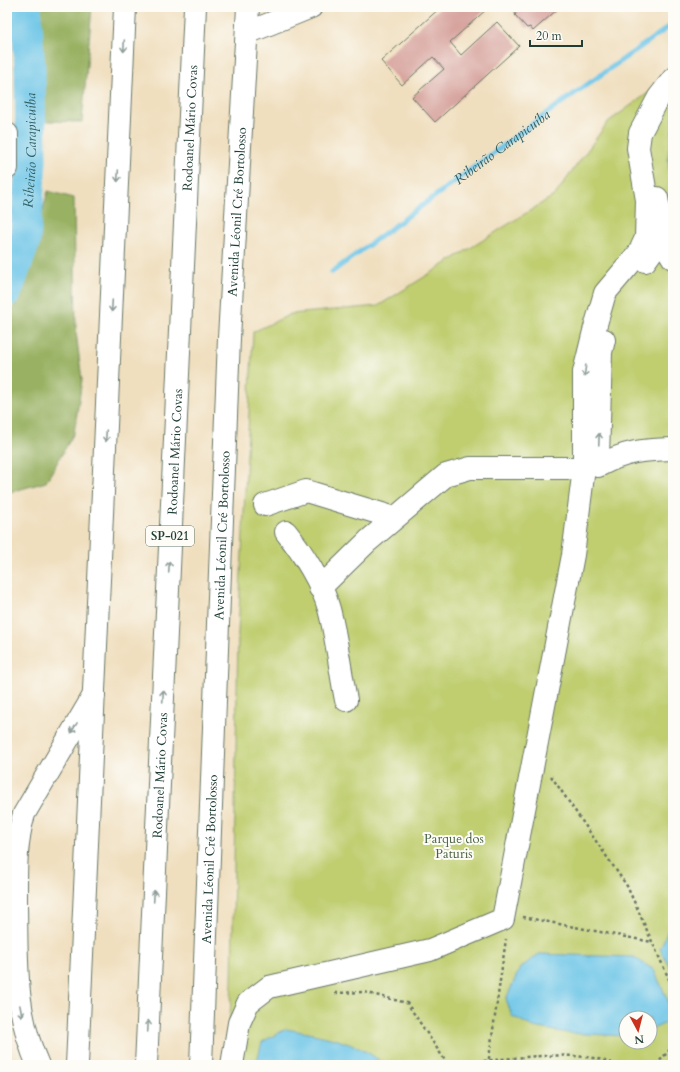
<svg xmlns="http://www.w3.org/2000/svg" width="680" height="1072" font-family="Cardo,serif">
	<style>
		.green { fill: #c0ce6f; stroke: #708652; fill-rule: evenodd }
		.forest { fill: #98b162; stroke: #5c774b }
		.water { fill: #6ac4e7; stroke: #44808e }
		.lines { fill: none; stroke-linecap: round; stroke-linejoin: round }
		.stream { stroke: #6ac4e7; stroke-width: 5 }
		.river { stroke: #6ac4e7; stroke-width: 31 }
		.building { fill: #d7a39d }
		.minor-casing { stroke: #687665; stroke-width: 24 }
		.major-casing { stroke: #687665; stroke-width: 24 }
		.highway-casing { stroke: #687665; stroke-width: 24 }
		.path { stroke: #687665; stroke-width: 2.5; stroke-dasharray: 3 3; stroke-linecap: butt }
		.minor { stroke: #fff; stroke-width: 22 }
		.major { stroke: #fff; stroke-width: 22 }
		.highway { stroke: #fff; stroke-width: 22 }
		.oneway { stroke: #8f9e9a }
		.labels { text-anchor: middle; stroke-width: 4; stroke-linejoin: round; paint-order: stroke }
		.shield { fill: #fdfcf7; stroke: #62766e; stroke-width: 1 }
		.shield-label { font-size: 12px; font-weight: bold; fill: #1f3d34 }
		.street-label { font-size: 13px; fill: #1f3d34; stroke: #fdfcf7 }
		.park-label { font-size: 13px; fill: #476143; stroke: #fdfcf7 }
		.water-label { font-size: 14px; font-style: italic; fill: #325f61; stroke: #fdfcf7 }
	</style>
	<rect width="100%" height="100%" fill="#fdfcf7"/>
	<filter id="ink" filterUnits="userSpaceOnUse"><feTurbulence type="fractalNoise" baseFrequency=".025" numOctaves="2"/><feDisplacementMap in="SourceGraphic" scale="8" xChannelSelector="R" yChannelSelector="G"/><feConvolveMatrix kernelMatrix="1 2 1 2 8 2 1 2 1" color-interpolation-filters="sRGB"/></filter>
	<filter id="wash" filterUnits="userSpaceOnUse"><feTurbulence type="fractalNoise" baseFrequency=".012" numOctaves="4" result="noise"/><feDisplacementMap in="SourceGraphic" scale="16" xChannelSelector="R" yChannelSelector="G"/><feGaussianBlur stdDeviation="0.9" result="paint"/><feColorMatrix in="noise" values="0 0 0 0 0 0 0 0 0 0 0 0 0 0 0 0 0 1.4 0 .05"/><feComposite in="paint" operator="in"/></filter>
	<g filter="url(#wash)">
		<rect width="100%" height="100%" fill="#f0dfbf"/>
		<!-- green -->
		<path class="green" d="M 673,75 L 673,1065 L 227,1065 L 232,982 L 238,633 L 253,332 L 291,314 L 378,306 L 555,195 L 608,122 ZM 626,1018 L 650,1018 L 650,1042 L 626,1042 Z"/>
		<!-- forest -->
		<path class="forest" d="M 35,7 L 92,7 L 82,122 L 45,121 Z
			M 48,191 L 74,198 L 76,332 L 82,380 L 74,433 L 46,482 L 7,493 L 7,323 L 22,287 Z"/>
		<!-- water -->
		<path class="water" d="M 673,123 L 673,217 L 668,157 Z
			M 669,928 L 673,928 L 673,972 L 660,949 Z
			M 539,954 L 634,957 L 654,970 L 669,1003 L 666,1023 L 650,1030 L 650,1018 L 626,1018 L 626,1036 L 568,1033 L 533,1027 L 512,1016 L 506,999 L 520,968 Z
			M 286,1029 C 320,1035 358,1041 385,1065 L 256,1065 L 262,1042 Z"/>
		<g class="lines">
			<!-- stream -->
			<path class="stream" id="s1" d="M 332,272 L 561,103 L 673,24"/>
			<!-- river -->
			<path class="river" id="s2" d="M 7,291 L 25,241 L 31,161 L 30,71 L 26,7"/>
		</g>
		<g id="blocks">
			<!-- building -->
			<path class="building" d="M 441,7 L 486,7 L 487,9 L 450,42 L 461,55 L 497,22 L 519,46 L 435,122 L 412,97 L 444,69 L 433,57 L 402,85 L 381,61 Z
				M 516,7 L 560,7 L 533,31 L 530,27 L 527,28 L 515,15 L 516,13 L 513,10 Z"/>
		</g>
	</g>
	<g filter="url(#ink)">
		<use href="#blocks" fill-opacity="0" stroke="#687665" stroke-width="1"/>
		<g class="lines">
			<!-- minor casing -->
			<g class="minor-casing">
				<path id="minor" d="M 247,33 L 311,7
					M 661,238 L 673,258
					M 645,261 C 667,232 663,233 657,198
					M 598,459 L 601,352 L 604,340
					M 598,466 C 627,451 641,450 673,449
					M 265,505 L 306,491 L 395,518
					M 286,532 C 303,553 322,583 329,609 C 337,639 340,670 346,700
					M 320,588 L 368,541 L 446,475 L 470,468 L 584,468
					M 38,1065 C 14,1011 17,962 16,904 C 16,873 15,844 24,814 L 94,695
					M 232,1065 L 239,1023 L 248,1003 L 269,987 L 430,950 L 503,919 L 573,555 L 584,468 L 584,372 L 594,331 L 605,293 L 639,253 L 646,238 L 647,200 L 638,148 L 640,133 L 659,97 L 673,79"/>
			</g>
			<!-- major casing -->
			<g class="major-casing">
				<g id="major">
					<path d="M 7,134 L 7,168"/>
					<path id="s3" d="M 201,1065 L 229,338 L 248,7"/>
				</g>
			</g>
			<!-- highway casing -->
			<g class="highway-casing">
				<g id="highway">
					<path d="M 77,1065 L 125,7"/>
					<path id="s4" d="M 146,1065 L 195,7"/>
				</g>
			</g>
			<!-- path -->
			<path class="path" d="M 551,776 L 627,886 L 673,988
				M 523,917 L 652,942
				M 335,993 L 364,992 L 407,1003 L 448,1065
				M 448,1065 C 490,1061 580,1046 615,1065
				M 488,1065 L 506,939
				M 656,1065 L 673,1046"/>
			<!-- minor -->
			<use href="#minor" class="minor"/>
			<!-- major -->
			<use href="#major" class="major"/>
			<!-- highway -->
			<use href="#highway" class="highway"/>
		</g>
		<!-- one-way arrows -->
		<defs><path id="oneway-shaft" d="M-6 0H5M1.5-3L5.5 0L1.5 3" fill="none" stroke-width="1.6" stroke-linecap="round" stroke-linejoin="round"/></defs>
		<g class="oneway">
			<use href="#oneway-shaft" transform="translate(124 46) rotate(93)"/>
			<use href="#oneway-shaft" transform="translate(118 176) rotate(93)"/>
			<use href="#oneway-shaft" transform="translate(112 306) rotate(93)"/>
			<use href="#oneway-shaft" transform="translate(585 371) rotate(98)"/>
			<use href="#oneway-shaft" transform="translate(106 436) rotate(93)"/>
			<use href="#oneway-shaft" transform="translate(599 439) rotate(-88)"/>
			<use href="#oneway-shaft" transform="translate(169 567) rotate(-87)"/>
			<use href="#oneway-shaft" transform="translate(163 696) rotate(-87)"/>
			<use href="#oneway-shaft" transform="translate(74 728) rotate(121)"/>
			<use href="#oneway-shaft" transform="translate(154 896) rotate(-87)"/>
			<use href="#oneway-shaft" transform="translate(21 1011) rotate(79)"/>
			<use href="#oneway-shaft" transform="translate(148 1026) rotate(-87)"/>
		</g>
	</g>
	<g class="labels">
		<!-- shield labels -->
		<rect class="shield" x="146" y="526" width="48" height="20" rx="3"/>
		<g class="shield-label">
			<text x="170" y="540">SP-021</text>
		</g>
		<!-- street labels -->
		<g class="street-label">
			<text dy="5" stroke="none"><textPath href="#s4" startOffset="938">Rodoanel Mário Covas</textPath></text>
			<text dy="5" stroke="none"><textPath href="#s3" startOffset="854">Avenida Léonil Cré Bortolosso</textPath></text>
			<text dy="5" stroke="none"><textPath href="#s4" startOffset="614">Rodoanel Mário Covas</textPath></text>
			<text dy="5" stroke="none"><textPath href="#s3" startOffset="530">Avenida Léonil Cré Bortolosso</textPath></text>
			<text dy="5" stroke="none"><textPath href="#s4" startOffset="290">Rodoanel Mário Covas</textPath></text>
			<text dy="5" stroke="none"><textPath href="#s3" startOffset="206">Avenida Léonil Cré Bortolosso</textPath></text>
		</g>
		<!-- park labels -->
		<g class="park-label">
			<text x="454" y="843">Parque dos<tspan x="454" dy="15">Paturis</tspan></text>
		</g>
		<!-- water labels -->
		<g class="water-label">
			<text dy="5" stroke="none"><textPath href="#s1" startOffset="211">Ribeirão Carapicuíba</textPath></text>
			<text dy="5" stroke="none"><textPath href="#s2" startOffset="144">Ribeirão Carapicuíba</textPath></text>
		</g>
	</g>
	<!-- margin -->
	<rect width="680" height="1072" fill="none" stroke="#fdfcf7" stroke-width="24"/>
	<!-- north arrow -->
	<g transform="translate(638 1030) rotate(173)"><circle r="19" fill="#fdfcf7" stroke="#a4b0a9"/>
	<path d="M0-3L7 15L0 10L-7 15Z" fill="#c8321e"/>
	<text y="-6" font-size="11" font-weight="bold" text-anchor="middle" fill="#1f3d34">N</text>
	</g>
	<!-- scale -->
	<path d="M530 40v6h52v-6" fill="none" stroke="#1f3d34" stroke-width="2"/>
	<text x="536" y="40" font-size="12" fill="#1f3d34" stroke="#fdfcf7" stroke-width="3" paint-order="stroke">20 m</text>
</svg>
